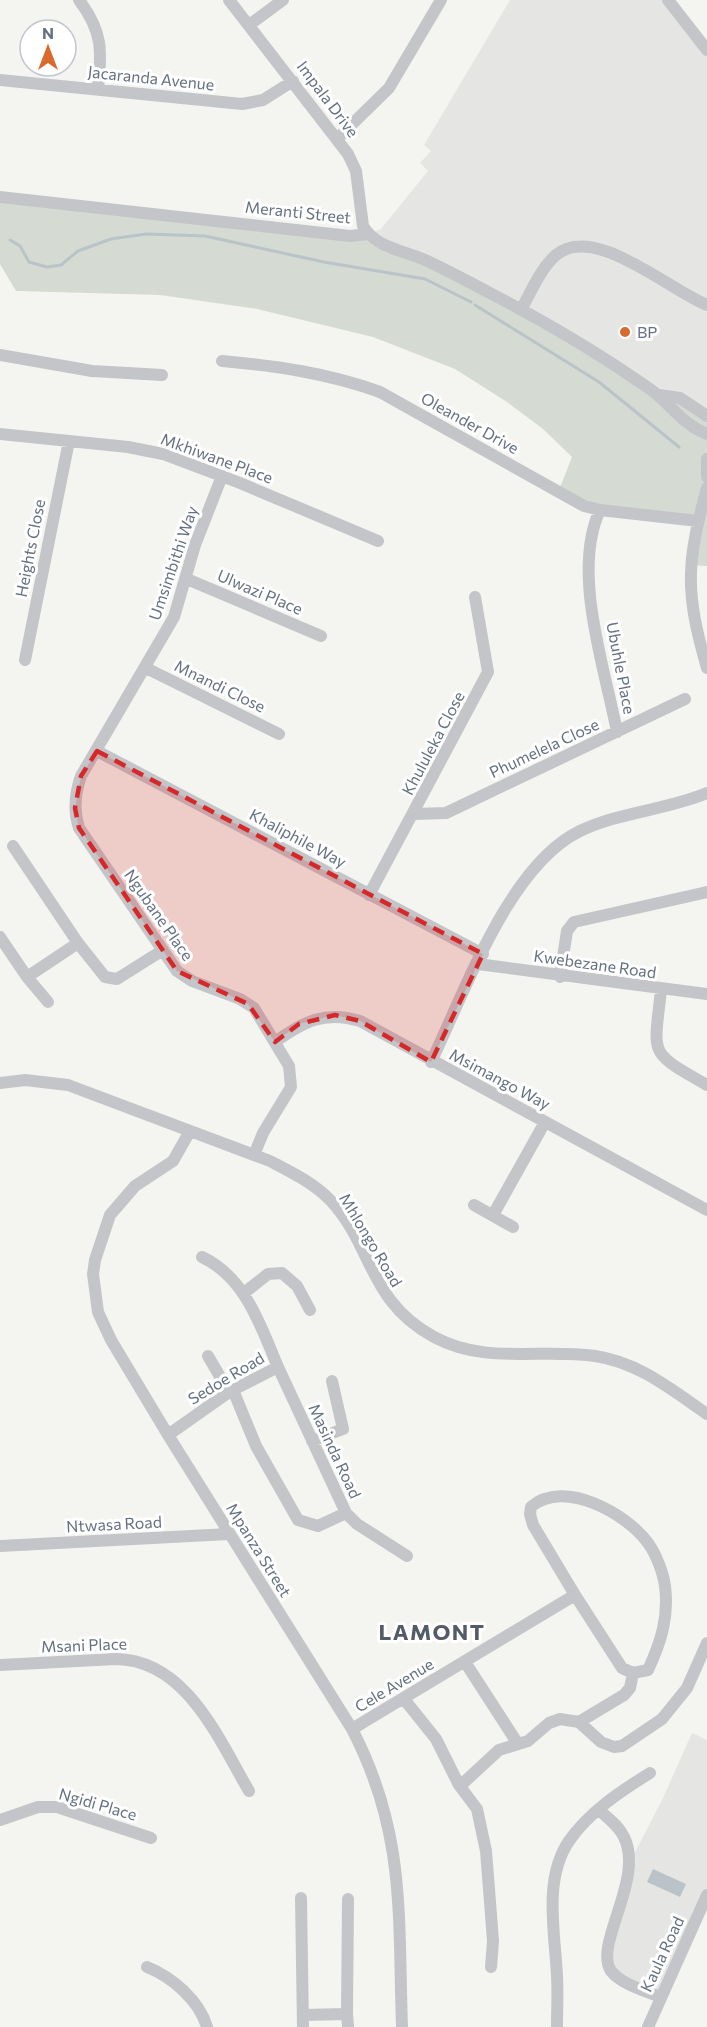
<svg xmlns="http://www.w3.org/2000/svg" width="707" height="2027" font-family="Commissioner,sans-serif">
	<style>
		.built { fill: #e5e6e4 }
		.green { fill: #d5dbd2 }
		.water { fill: #bac3c8 }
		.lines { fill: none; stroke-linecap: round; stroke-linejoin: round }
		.stream { stroke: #bac3c8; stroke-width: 3 }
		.street { stroke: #c3c5c9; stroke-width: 12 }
		.marked { fill: #d62828; fill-opacity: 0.2; stroke: #d62828; stroke-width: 4.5; stroke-dasharray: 12 8; stroke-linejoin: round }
		.poi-dot { fill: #d86a2e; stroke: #fff; stroke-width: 2 }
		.labels { text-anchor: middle; stroke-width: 6; stroke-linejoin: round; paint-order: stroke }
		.street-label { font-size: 16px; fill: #657180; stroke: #fff }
		.poi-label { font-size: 16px; fill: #657180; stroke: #fff; text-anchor: start }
		.district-label { font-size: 22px; font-weight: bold; letter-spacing: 1.5px; fill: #535b66; stroke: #fff }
	</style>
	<rect width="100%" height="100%" fill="#f4f5f1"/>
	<!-- built -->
	<path class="built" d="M 510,0 L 667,0 L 707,51 L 707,416 L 368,234 L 381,229 L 428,171 L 420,163 L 431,151 L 424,145 Z
		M 692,1733 L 707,1740 L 707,1895 L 661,1997 L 609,1965 L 630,1862 L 663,1798 Z"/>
	<!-- green -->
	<path class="green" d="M 0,197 L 368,234 L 609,361 L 707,416 L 707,566 L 690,565 L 698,522 L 600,510 L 559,490 L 572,457 L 543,429 L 507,402 L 455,369 L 373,337 L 257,309 L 160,295 L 16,291 L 0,264 Z"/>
	<!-- water -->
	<path class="water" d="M 653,1869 L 686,1884 L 680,1897 L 647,1882 Z"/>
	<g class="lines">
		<!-- stream -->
		<path class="stream" d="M 10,240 L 20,246 L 29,262 L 47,267 L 61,265 L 78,251 L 111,239 L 146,234 L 205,236 L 324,262 L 425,279 L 471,302
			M 475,305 L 599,382 L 679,447"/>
		<!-- street -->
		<path class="street" d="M 79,0 C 103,32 102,51 98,89
			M 229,0 L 348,154 L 356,171 L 363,226 C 376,248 403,250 425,260 C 447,270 469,282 490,293 C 544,321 597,352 647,387 C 669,401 681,424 707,434
			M 668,0 L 707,50
			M 249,25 L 283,0
			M 0,80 L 242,104 L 263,100 L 293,81
			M 338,138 L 389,88 L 441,0
			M 0,197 L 350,236 L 368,234
			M 521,310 C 531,292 540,269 556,255 C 594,223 669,290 707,305
			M 0,355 L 92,371 L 162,375
			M 222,361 C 276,366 328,373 380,392 L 584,506 L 600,510 L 698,521
			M 659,395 L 680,398 L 707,416
			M 0,434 L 128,447 L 163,454 L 240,483 L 378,541
			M 707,459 L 707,477
			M 222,476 L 195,545 L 174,617 L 81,776 C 75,793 73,810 79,828 L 177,971 L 192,981 L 240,999 L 254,1008 L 289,1066 L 291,1087 L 263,1133 L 254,1155
			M 707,488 C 686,564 685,592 707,668
			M 600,510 C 571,572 605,668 617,732
			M 187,579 L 321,636
			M 25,660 L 69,441
			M 146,668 L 279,734
			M 97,751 L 483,954
			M 414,814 L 446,813 L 685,699
			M 13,846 L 78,943 L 105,977 L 117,979 L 163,950
			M 369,895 L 488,672 L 475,597
			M 0,937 L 27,977 L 48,1002
			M 478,964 L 707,994
			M 27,977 L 78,943
			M 560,977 L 567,931 L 574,922 L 707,892
			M 661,990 C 654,1056 647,1051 707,1085
			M 275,1042 C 303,1022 325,1010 360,1021 L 707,1210
			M 431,1062 C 465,992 509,865 580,831 C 620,812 666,810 707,793
			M 0,1083 L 25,1080 L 68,1085 L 270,1161 C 291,1172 314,1183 331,1201 C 374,1248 368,1301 434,1337 C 486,1365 539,1348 595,1356 C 638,1362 672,1390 707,1414
			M 190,1131 L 173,1161 L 135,1186 L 110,1215 L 95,1260 L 93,1274 L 98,1312 L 111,1340 L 168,1435 L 352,1729 C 406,1833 398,1915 402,2027
			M 474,1205 L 513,1227
			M 493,1215 L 545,1122
			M 244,1293 L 268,1274 L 282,1273 L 297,1286 L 310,1310
			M 208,1356 L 229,1392
			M 278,1367 L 346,1513 L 357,1524 L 407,1556
			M 233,1390 L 256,1446 L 298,1520 L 318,1526 L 346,1513
			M 168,1435 L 229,1392 L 278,1367 C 260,1325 246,1278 202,1257
			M 312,1441 L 343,1429 L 332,1381
			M 0,1546 L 229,1534
			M 465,1662 L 518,1744
			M 0,1665 L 116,1659 C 186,1660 218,1738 249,1791
			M 404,1699 L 436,1739 L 459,1785 L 477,1809 L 486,1851 L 489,1889 L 493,1941 L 491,1967
			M 579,1722 L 624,1695 L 630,1688 L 633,1673
			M 352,1729 L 575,1595 L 622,1668 L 633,1673 L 648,1670 C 661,1642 669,1617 665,1586 C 663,1572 656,1554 648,1543 C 627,1514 564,1478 531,1507 L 530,1514 L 533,1525 L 575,1595
			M 460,1786 L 499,1750 L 528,1741 L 549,1723 L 560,1719 L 579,1722 L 601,1742 L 614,1747 L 622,1746 L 662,1719 L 687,1688 L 707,1643
			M 599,1810 C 608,1818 619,1826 624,1837 C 645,1879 593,1945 611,1971 C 621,1984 646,1991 660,1997
			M 0,1820 L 38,1807 L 57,1807 L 151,1838
			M 301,1898 L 303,2027
			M 147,1967 C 172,1977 199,2000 207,2027
			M 347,2014 L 348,2027
			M 303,2015 L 347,2014 L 348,1899
			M 557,2027 C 557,2010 558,1993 557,1976 C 555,1933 543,1879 569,1841 C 589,1812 621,1791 650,1773
			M 648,2027 L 707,1895"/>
	</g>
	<!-- marked area -->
	<path class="marked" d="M 97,751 L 483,954 L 431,1062 L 360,1021 L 335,1015 L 299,1024 L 275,1042 L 248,1004 L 177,971 L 79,828 L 75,808 L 81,776 Z"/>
	<!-- markers -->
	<circle class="poi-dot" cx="625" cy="332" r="6"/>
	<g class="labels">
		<!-- street labels -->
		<g class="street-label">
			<text transform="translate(151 78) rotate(6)" y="6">Jacaranda Avenue</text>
			<text transform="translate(328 99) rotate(53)" y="6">Impala Drive</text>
			<text transform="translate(298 212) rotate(6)" y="6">Meranti Street</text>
			<text transform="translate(470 423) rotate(29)" y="6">Oleander Drive</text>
			<text transform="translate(217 458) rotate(20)" y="6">Mkhiwane Place</text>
			<text transform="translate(30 548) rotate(-79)" y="6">Heights Close</text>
			<text transform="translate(173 563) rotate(-71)" y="6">Umsimbithi Way</text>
			<text transform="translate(260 592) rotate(23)" y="6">Ulwazi Place</text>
			<text transform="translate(621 668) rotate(79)" y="6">Ubuhle Place</text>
			<text transform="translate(220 686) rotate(26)" y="6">Mnandi Close</text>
			<text transform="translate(433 743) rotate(-62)" y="6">Khululeka Close</text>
			<text transform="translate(544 748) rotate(-25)" y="6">Phumelela Close</text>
			<text transform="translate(298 838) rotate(28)" y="6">Khaliphile Way</text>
			<text transform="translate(159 915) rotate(55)" y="6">Ngubane Place</text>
			<text transform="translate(595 964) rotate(8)" y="6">Kwebezane Road</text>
			<text transform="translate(500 1079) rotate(28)" y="6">Msimango Way</text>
			<text transform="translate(371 1240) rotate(59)" y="6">Mhlongo Road</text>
			<text transform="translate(226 1378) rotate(-31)" y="6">Sedoe Road</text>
			<text transform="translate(335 1451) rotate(65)" y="6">Masinda Road</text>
			<text transform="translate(114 1524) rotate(-3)" y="6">Ntwasa Road</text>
			<text transform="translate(259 1550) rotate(58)" y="6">Mpanza Street</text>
			<text transform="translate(84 1645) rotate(-2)" y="6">Msani Place</text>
			<text transform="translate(394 1685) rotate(-31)" y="6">Cele Avenue</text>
			<text transform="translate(98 1804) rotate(16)" y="6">Ngidi Place</text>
			<text transform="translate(662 1954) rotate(-65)" y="6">Kaula Road</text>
		</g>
		<!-- poi labels -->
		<g class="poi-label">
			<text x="637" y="338">BP</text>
		</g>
		<!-- district labels -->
		<g class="district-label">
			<text x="432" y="1640">LAMONT</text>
		</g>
	</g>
	<!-- north arrow -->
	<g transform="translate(48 48)"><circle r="28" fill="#ffffff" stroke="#c1c6cc" stroke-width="1.5"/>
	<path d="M0-4.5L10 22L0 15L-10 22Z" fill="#d86a2e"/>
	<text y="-9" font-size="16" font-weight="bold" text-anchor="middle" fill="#657180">N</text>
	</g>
</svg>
